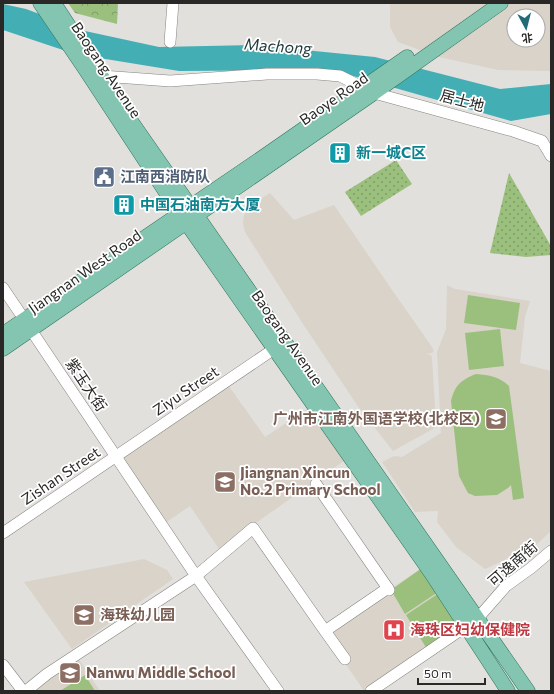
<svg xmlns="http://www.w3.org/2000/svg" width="554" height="694" font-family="Commissioner,'Noto Sans SC',sans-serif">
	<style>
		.built { fill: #d9d3c9; fill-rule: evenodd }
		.grass { fill: #9bc07d }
		.forest { fill: url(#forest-crowns) }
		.park { fill: url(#park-dots) }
		.water { fill: #43afb4 }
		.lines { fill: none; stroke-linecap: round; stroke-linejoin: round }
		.minor-casing { stroke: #868480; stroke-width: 12 }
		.major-casing { stroke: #2e755d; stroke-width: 15 }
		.minor { stroke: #fff; stroke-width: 11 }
		.major { stroke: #83c5b0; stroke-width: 14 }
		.labels { text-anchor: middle; stroke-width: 3.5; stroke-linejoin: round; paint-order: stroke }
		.street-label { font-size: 15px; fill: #292826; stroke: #fff }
		.culture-label { font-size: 15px; font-weight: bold; fill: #0d838f; stroke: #fff; text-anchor: start }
		.service-label { font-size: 15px; font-weight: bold; fill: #4e5e75; stroke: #fff; text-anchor: start }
		.education-label { font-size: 15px; font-weight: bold; fill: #785e54; stroke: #fff; text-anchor: start }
		.health-label { font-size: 15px; font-weight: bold; fill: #be3a42; stroke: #fff; text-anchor: start }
		.water-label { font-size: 16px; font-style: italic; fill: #233b3c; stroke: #fff }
	</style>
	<defs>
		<pattern id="forest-crowns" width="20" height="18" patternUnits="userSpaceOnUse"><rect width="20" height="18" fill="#9bc07d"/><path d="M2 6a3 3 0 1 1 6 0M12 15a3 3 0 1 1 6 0" fill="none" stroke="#7e9c66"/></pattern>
		<pattern id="park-dots" width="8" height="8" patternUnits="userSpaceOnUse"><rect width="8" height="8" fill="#9bc07d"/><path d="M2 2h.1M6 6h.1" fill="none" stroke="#7e9c66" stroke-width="1.8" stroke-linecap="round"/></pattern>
	</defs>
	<rect width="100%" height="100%" fill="#e2e0dc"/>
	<!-- built -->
	<path class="built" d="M 390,3 L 551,3 L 551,71 L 498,70 L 439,57 L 398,42 L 390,27 ZM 514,16 L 538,16 L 538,40 L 514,40 Z
		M 270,193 L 294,220 L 334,205 L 390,287 L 432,347 L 434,351 L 432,353 L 426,354 L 431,355 L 432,358 L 436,424 L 433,429 L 393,451 L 357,405 L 303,324 L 245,232 L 243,223 L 244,215 L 254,203 Z
		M 447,285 L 455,289 L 530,301 L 525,317 L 520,363 L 551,371 L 551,531 L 534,547 L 485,569 L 456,547 L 437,522 L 438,511 L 415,512 L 382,462 L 394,456 L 402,457 L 441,433 L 437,352 L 446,329 Z
		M 228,385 L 265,437 L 312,406 L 348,458 L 219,549 L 190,506 L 165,523 L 119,458 Z
		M 144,559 L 167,570 L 173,579 L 72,649 L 24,582 Z
		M 423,567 L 462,626 L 366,691 L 364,691 L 343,660 L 329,630 Z
		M 76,655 L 100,691 L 30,691 Z"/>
	<!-- grass -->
	<path class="grass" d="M 468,295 L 520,303 L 516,330 L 464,323 Z
		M 500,329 L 504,366 L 469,370 L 465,333 Z
		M 476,374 C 489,375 500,377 509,386 L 524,498 L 513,500 L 511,485 L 508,488 L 497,495 L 475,496 L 468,493 L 459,476 L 451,401 C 455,385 461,380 476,374 Z
		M 422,568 L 438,592 L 405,614 L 391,590 Z
		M 439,593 L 460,626 L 427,649 L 406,615 Z
		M 85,675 L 95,691 L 60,691 Z"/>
	<!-- forest -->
	<path class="forest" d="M 68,3 L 118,3 L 117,24 L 75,13 Z"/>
	<!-- park -->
	<path class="park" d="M 396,160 L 412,184 L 361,216 L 345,192 Z
		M 509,173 L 551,246 L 551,255 L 526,257 L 490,253 Z"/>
	<!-- water -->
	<path class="water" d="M 3,4 L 26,9 L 85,31 L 159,47 L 254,45 L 375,57 L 500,89 L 551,84 L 551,114 L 511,121 L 332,70 L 179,71 L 75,54 L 3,30 Z"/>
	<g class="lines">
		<!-- minor casing -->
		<g class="minor-casing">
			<path id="minor" d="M 170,42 L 173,3
				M 102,76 L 170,81 L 267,74 L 317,74 L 340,76 L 374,93 L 513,131 L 542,141 L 551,156
				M 3,288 L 24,319
				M 31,330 L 196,576 L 278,691
				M 316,484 L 389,590
				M 3,533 L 274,349
				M 478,618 L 506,586 L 531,568 L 551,551
				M 345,659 L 325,631 L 388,588
				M 3,665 L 23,691
				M 26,691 L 47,674 L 196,576 L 253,528 L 325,631
				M 371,691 L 465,627"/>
		</g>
		<!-- major casing -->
		<g class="major-casing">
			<path id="major" d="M 40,3 L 83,66 L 180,214 L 431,573 L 508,691
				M 54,3 L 131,121 L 528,691
				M 3,334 L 263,157 L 407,57
				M 3,349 L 374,93 L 501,3"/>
		</g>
		<!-- minor -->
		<use href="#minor" class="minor"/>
		<!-- major -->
		<use href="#major" class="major"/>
	</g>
	<!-- icons -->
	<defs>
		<g id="building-square" transform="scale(1.15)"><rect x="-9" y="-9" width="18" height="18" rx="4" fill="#0f9aa8" stroke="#fff"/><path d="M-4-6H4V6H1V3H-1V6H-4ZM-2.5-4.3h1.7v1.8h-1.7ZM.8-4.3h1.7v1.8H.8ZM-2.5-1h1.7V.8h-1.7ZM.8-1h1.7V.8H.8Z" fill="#fff"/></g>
		<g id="civic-square" transform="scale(1.15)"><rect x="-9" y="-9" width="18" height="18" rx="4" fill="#5c6f8a" stroke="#fff"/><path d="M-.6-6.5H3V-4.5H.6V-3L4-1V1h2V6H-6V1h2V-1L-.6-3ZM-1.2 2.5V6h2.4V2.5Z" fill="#fff"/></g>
		<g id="school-square" transform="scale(1.15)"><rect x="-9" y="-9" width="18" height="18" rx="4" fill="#8d6e63" stroke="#fff"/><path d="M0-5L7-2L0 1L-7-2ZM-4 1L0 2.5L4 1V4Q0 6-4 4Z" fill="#fff"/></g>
		<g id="hospital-square" transform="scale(1.15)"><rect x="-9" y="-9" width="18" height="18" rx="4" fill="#e0444e" stroke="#fff"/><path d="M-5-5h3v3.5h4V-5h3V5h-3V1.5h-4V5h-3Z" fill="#fff"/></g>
	</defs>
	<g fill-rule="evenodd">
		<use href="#building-square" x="340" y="153"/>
		<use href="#civic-square" x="104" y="177"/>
		<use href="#building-square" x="124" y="205"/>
		<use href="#school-square" x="496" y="419"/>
		<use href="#school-square" x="225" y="482"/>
		<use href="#school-square" x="84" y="615"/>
		<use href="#hospital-square" x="394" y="630"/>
		<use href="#school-square" x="70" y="673"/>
	</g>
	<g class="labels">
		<!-- street labels -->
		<g class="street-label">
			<text transform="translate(106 70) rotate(56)" y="5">Baogang Avenue</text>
			<text transform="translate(334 99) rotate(-35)" y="5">Baoye Road</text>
			<text transform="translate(462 101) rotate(15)" y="5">居士地</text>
			<text transform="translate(85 272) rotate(-35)" y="5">Jiangnan West Road</text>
			<text transform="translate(287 338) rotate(55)" y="5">Baogang Avenue</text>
			<text transform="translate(86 385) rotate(56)" y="5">紫玉大街</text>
			<text transform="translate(186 391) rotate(-34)" y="5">Ziyu Street</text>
			<text transform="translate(61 476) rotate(-34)" y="5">Zishan Street</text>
			<text transform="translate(513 564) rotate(-41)" y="5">可逸南街</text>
		</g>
		<!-- culture labels -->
		<g class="culture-label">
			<text x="356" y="158">新一城C区</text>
			<text x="140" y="210">中国石油南方大厦</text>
		</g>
		<!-- service labels -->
		<g class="service-label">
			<text x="120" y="182">江南西消防队</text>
		</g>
		<!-- education labels -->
		<g class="education-label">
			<text x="480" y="424" text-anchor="end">广州市江南外国语学校(北校区)</text>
			<text x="240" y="478">Jiangnan Xincun<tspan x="240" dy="17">No.2 Primary School</tspan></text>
			<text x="100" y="620">海珠幼儿园</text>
			<text x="86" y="678">Nanwu Middle School</text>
		</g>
		<!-- health labels -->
		<g class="health-label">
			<text x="410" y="635">海珠区妇幼保健院</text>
		</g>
		<!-- water labels -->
		<g class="water-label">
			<text transform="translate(278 46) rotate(4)" y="6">Machong</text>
		</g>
	</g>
	<!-- border -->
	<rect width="554" height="694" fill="none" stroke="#292826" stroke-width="8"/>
	<!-- north arrow -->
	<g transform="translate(526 28) rotate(173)"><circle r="19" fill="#ffffff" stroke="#a9a9a8"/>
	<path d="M0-3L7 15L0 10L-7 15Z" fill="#236c77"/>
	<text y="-6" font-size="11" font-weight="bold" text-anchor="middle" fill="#292826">北</text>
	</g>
	<!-- scale -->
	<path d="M418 678v6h67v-6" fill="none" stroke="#292826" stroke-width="2"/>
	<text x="424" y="678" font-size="12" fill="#292826" stroke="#ffffff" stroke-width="3" paint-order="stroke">50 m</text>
</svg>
